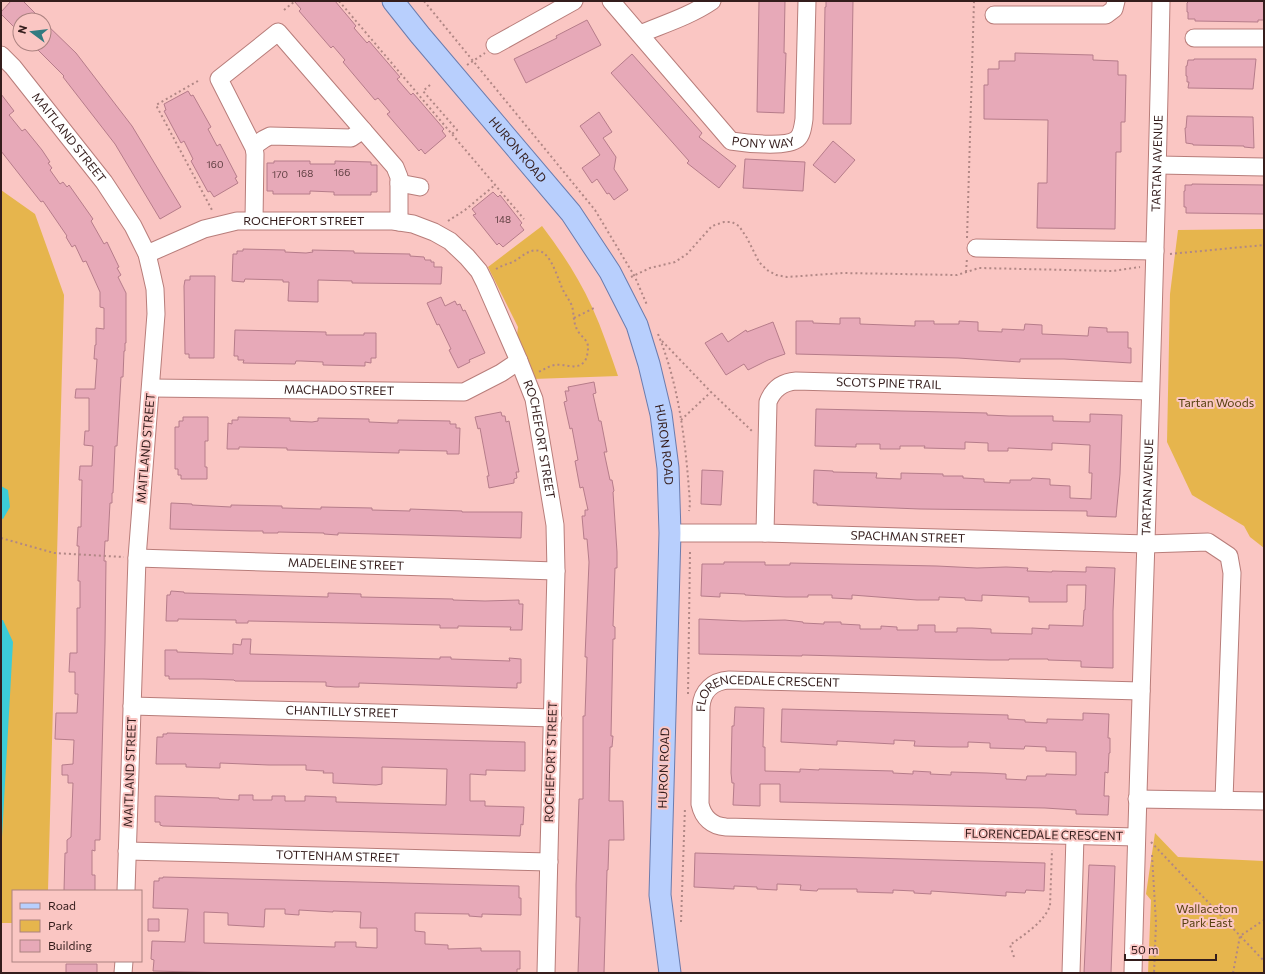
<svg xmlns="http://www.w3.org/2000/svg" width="1265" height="974" font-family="Commissioner,sans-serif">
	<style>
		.green { fill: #e6b54d }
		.water { fill: #3cccd8 }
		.building { fill: #e7a9b8; stroke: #b67c8a; fill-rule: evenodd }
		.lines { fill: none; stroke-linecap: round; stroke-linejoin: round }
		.minor-casing { stroke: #b87d7a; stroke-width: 19 }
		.major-casing { stroke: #6b7cae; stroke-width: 23 }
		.path { stroke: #b18785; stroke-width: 2; stroke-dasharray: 2 3; stroke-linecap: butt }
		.minor { stroke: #fff; stroke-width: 17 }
		.major { stroke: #b8cffd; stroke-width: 21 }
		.labels { text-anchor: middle; stroke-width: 4; stroke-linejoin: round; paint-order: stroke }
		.number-label { font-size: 10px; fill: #614043 }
		.street-label { font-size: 12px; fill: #341d1c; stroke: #fac6c3 }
		.park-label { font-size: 12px; fill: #584210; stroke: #fac6c3 }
	</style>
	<rect width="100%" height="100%" fill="#fac6c3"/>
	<!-- green -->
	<path class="green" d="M 1,190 L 35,214 L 64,295 L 48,891 L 13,891 L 13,923 L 1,923 Z
		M 542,226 C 561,251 579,278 592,307 C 602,329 610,353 618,376 L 533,379 L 517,335 L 518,327 L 488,267 Z
		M 1264,229 L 1264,548 L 1250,537 L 1244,526 L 1192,495 L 1167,442 L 1170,294 L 1178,230 Z
		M 1155,833 L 1178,857 L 1264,861 L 1264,973 L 1148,973 L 1151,900 L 1146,894 Z"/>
	<!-- water -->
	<path class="water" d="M 1,486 L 8,490 L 10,507 L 3,519 L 1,518 Z
		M 1,620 L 3,620 L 13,642 L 2,837 L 1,837 Z"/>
	<!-- building -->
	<path class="building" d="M 11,1 L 23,1 L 42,20 L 20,20 L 20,33 L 1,14 L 1,12 Z
		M 294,1 L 335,1 L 356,26 L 354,28 L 367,43 L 369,41 L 400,77 L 397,79 L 411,95 L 413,93 L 444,129 L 442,131 L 446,136 L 425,154 L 421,149 L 419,151 L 387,114 L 390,112 L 378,98 L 375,100 L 343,62 L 345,60 L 333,46 L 331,48 L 299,11 L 301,9 Z
		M 759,1 L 785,1 L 784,53 L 786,53 L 784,113 L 757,112 Z
		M 826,1 L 853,1 L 851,124 L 823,124 L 825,7 L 826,7 Z
		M 1189,1 L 1264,1 L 1264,20 L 1258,20 L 1258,22 L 1195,21 L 1195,19 L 1188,19 L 1188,12 L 1187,12 L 1187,3 Z
		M 587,20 L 601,45 L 526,83 L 514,59 L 557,38 L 556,36 Z
		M 44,22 L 76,53 L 132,126 L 181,207 L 160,219 L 115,144 L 63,77 L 64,76 L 32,44 L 44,44 Z
		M 1015,53 L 1093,55 L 1093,60 L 1118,61 L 1118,75 L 1126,75 L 1125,122 L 1121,122 L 1121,152 L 1116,152 L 1115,229 L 1037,228 L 1038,183 L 1047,183 L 1048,120 L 984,119 L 984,85 L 988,85 L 988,69 L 999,69 L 999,61 L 1015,61 Z
		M 632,54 L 702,133 L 699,137 L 736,166 L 719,188 L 687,163 L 689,161 L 611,73 Z
		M 1194,59 L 1256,59 L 1253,89 L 1188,88 L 1189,82 L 1187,82 L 1187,76 L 1186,76 L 1186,66 L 1187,66 L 1188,60 L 1194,60 Z
		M 188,91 L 191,96 L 193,95 L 211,127 L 208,129 L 217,146 L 220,144 L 237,177 L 235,178 L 238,183 L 214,197 L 210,191 L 208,192 L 191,161 L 193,159 L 184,141 L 181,143 L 164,111 L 166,110 L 164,104 Z
		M 1,94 L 14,111 L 9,115 L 22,131 L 25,129 L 42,150 L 50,162 L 48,163 L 52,168 L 50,170 L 60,184 L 63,182 L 67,187 L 69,185 L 93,219 L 91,221 L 104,244 L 107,242 L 119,267 L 117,268 L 121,275 L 118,277 L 126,293 L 126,343 L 125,343 L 125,351 L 124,351 L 123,377 L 121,377 L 117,446 L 115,446 L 113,493 L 112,493 L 112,503 L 110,503 L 108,541 L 105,541 L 104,561 L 106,561 L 105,643 L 101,791 L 100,840 L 95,840 L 95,851 L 92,850 L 92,875 L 95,875 L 95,891 L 64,891 L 65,853 L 67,853 L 67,840 L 71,837 L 73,783 L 68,783 L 68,775 L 62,775 L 62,765 L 73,764 L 74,740 L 55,739 L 56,713 L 77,713 L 78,694 L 75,694 L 75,672 L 69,672 L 70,653 L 77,653 L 77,608 L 80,608 L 80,581 L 78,581 L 79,546 L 77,546 L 78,527 L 81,527 L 82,480 L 79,480 L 80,466 L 92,466 L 93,446 L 84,445 L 85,431 L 89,431 L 89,398 L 75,398 L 76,389 L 95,389 L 97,359 L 94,359 L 95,345 L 96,345 L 96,328 L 104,329 L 104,308 L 100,307 L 100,292 L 86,261 L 83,262 L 75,245 L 72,247 L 66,237 L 67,236 L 43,201 L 41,202 L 1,151 Z
		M 599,112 L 612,132 L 603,138 L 616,157 L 614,169 L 628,190 L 614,200 L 609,193 L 607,194 L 597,179 L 592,183 L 582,168 L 600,155 L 580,126 Z
		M 1187,116 L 1253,117 L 1254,148 L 1244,147 L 1244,146 L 1193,145 L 1193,144 L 1186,143 L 1185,128 L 1186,128 Z
		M 833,141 L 855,160 L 835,183 L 813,165 Z
		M 745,159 L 805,162 L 803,191 L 743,188 Z
		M 274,161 L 310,161 L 310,164 L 335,164 L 335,161 L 371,162 L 371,165 L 377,165 L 377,192 L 371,192 L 371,195 L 334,195 L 334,192 L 310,191 L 310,194 L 273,194 L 273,191 L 267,191 L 267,163 L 274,163 Z
		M 1192,184 L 1264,185 L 1264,214 L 1186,213 L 1186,207 L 1184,207 L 1184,191 L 1185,191 L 1185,185 L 1192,185 Z
		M 493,192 L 498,197 L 500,195 L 522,223 L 520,225 L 524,230 L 503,247 L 499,243 L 497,245 L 473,215 L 476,214 L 472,209 Z
		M 243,249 L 285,250 L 285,252 L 306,253 L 313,252 L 312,250 L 354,251 L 354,253 L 410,254 L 410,256 L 424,257 L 425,260 L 431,260 L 431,262 L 434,262 L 434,267 L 442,267 L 441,284 L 352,283 L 352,281 L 318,280 L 318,302 L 288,301 L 289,282 L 283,282 L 283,280 L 245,279 L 244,282 L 232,281 L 233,254 L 237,254 L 237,251 L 243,251 Z
		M 190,276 L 215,276 L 214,358 L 189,358 L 189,354 L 185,354 L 184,286 L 185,280 L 190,280 Z
		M 441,297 L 445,306 L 455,301 L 457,305 L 460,304 L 463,311 L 465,310 L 485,353 L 469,360 L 470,362 L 458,368 L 449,350 L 451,349 L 439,324 L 437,325 L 427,303 Z
		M 840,318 L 860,318 L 860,324 L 886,325 L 915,326 L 915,321 L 934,321 L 934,324 L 959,324 L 959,321 L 978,322 L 978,331 L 1002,332 L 1002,329 L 1024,330 L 1025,324 L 1042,325 L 1042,334 L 1088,336 L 1089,327 L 1107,328 L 1107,332 L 1128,332 L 1128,348 L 1131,348 L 1131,363 L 1064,359 L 1020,359 L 1020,362 L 958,358 L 796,354 L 796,321 L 813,321 L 813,323 L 840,324 Z
		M 773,322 L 785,354 L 768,360 L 748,370 L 744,364 L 726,375 L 705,343 L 722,333 L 728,342 L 746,330 L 747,332 Z
		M 235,330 L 326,332 L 326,335 L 364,335 L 364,333 L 376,333 L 376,358 L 371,358 L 371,363 L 365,362 L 365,366 L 323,365 L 323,362 L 301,361 L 296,361 L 295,364 L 243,363 L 244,360 L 238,360 L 238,356 L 234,356 Z
		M 594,382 L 596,393 L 593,394 L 599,421 L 601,421 L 607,452 L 604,452 L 610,480 L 612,480 L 614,491 L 613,492 L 617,552 L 617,568 L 615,568 L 613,626 L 615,627 L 615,639 L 613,639 L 611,736 L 613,736 L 612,747 L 610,747 L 609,801 L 623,801 L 624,840 L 609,840 L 608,870 L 607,870 L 604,973 L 578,973 L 580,917 L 576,917 L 576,885 L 579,799 L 583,799 L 583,716 L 585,716 L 587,657 L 585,657 L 589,562 L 587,539 L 584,539 L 582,516 L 585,516 L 585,510 L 588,510 L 583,487 L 580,488 L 575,461 L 578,460 L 572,428 L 570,429 L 564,402 L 567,401 L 565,391 L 569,391 L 568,387 Z
		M 816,409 L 987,413 L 987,415 L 1009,416 L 1053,416 L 1053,421 L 1090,422 L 1090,414 L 1122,415 L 1120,474 L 1116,517 L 1087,516 L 1087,511 L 920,509 L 817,505 L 817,503 L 813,503 L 814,470 L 833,471 L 833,472 L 877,473 L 876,478 L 901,479 L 901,473 L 943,474 L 943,476 L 963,476 L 963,478 L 984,479 L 984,482 L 1010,483 L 1010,480 L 1031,480 L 1032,478 L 1050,479 L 1050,485 L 1070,486 L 1070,498 L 1091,499 L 1092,473 L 1089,473 L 1090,445 L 1052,443 L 1052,450 L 1008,448 L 1008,451 L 988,451 L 988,443 L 965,442 L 965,449 L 924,448 L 925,446 L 900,446 L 900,449 L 880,449 L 880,444 L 856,444 L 856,447 L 815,446 Z
		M 501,412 L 502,416 L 505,416 L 506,422 L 509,421 L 519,472 L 516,472 L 517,478 L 514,479 L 514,483 L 489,488 L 487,476 L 489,476 L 480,428 L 478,429 L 475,417 Z
		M 183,417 L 208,417 L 208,441 L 205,441 L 205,467 L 207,467 L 207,479 L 181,479 L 181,475 L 178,475 L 178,469 L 175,469 L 175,427 L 179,427 L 179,421 L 183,421 Z
		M 238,417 L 290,418 L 290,421 L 312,422 L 318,421 L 318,418 L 369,419 L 369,422 L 392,423 L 398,423 L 398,420 L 450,421 L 450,424 L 456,424 L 456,428 L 460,428 L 459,454 L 447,454 L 447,451 L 399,450 L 399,453 L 287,450 L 287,448 L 239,447 L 239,449 L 227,449 L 228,423 L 232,424 L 232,420 L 238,420 Z
		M 702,470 L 723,471 L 721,505 L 701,504 Z
		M 171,503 L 192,504 L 192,505 L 231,507 L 231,505 L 282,506 L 282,508 L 321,509 L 321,507 L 372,508 L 372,510 L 410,511 L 410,509 L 462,511 L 462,512 L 522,512 L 521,538 L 338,533 L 338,535 L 324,534 L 324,533 L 278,532 L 278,533 L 263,533 L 263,531 L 251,531 L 170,529 Z
		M 724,562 L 765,562 L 765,565 L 790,565 L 790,563 L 937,566 L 977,568 L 1006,567 L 1028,568 L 1027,571 L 1052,572 L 1052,571 L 1086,572 L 1086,567 L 1115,568 L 1113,611 L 1113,668 L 1081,667 L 1081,661 L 1048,660 L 1048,659 L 1009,659 L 1009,660 L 990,660 L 802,655 L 802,656 L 699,654 L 699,619 L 743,621 L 785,620 L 803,622 L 803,623 L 824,624 L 824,622 L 841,622 L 841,624 L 860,625 L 860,629 L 881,629 L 881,626 L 897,627 L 897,630 L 918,630 L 918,625 L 935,625 L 935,632 L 957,632 L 957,628 L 972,628 L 991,629 L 991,633 L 1032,634 L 1032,628 L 1049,629 L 1049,625 L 1083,626 L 1084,610 L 1085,610 L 1086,585 L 1067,585 L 1067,602 L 1029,602 L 1029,597 L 982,595 L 982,601 L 965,600 L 965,598 L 939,597 L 939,600 L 917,600 L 852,595 L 852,599 L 832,598 L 832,595 L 808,595 L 808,597 L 786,597 L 745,595 L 745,594 L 720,593 L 720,597 L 701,596 L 702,564 L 724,564 Z
		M 171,591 L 184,592 L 184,593 L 328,597 L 328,593 L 361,594 L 361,597 L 453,599 L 453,600 L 485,601 L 519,600 L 519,604 L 523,604 L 522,630 L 510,630 L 511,627 L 458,626 L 458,628 L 440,628 L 440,625 L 349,623 L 248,621 L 248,623 L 236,623 L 236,620 L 178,619 L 178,621 L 166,621 L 167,595 L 170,595 Z
		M 242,639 L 251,639 L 250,654 L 440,659 L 440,657 L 451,657 L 451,659 L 510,661 L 509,658 L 521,659 L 521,683 L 517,683 L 517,688 L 359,683 L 359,687 L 335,687 L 326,686 L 326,682 L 235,681 L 234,680 L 203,679 L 169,679 L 169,676 L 165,676 L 165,650 L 177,650 L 177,652 L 233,654 L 233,644 L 241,645 Z
		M 735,707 L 764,708 L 763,747 L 765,747 L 765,771 L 800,772 L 800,769 L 819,770 L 819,769 L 893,771 L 893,773 L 913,774 L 913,771 L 931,772 L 930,774 L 951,775 L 951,772 L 987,773 L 1006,774 L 1006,779 L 1026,780 L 1027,776 L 1046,776 L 1046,774 L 1076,775 L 1076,752 L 1046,751 L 1046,747 L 1025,746 L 1024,749 L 990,748 L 990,743 L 968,742 L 968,747 L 950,747 L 914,746 L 915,741 L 894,740 L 894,744 L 837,741 L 837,745 L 781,742 L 782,709 L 1008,715 L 1008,719 L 1025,720 L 1025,722 L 1047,723 L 1047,719 L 1083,720 L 1083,713 L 1109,714 L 1108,738 L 1110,738 L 1110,753 L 1109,753 L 1108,773 L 1105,772 L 1104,796 L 1109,796 L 1108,815 L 1076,814 L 1076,810 L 1045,808 L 780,802 L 780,784 L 760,784 L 760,806 L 733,805 L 734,783 L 732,783 L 731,773 L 732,726 L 734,726 Z
		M 167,733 L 525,742 L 525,771 L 486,770 L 486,775 L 470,774 L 470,801 L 485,801 L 485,806 L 524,807 L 523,825 L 521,824 L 520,836 L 163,826 L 160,825 L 160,822 L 155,822 L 155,796 L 219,798 L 219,799 L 239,800 L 239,795 L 253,795 L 253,800 L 272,800 L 272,796 L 285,796 L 285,801 L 305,801 L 305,796 L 336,797 L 336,802 L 446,805 L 447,769 L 382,767 L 382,784 L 376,785 L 333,783 L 333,773 L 323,773 L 324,771 L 306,770 L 306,765 L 269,765 L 220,763 L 220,768 L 186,767 L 186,764 L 156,764 L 157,737 L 163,737 L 163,734 L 167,734 Z
		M 695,853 L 1045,863 L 1044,891 L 1026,890 L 1025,893 L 1006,892 L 1006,896 L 931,891 L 931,894 L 914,893 L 914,891 L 893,890 L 893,893 L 857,892 L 857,889 L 818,889 L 817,891 L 800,890 L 801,885 L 777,884 L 777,890 L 757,889 L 757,887 L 734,886 L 734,889 L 694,887 Z
		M 1089,865 L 1115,866 L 1111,973 L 1084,973 Z
		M 163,877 L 519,886 L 519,898 L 521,898 L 521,915 L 482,914 L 482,917 L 469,916 L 469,914 L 415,913 L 415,931 L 425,932 L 425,944 L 448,945 L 448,949 L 481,948 L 481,951 L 520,951 L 520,969 L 517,969 L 517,973 L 234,973 L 153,971 L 154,960 L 151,959 L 152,941 L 185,942 L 188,909 L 153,908 L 154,881 L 159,881 L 159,878 L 163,878 ZM 265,909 L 285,909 L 285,914 L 299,915 L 299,910 L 333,912 L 333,911 L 361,912 L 360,928 L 377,928 L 377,948 L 356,947 L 356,942 L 335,942 L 335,947 L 204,943 L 204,912 L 228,913 L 228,925 L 264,927 Z
		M 148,919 L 159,919 L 159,931 L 148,931 Z
		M 66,964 L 97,964 L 97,973 L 66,973 Z"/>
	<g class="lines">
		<!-- minor casing -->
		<g class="minor-casing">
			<g id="minor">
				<path id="s1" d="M 611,1 L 731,141 C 744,143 787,148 797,139 C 802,135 803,126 804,119 L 807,1"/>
				<path d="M 994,15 L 1106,15 L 1114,9 L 1116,1"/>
				<path d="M 640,34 C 664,24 690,16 712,1"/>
				<path d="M 1194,38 L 1264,38"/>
				<path d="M 495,45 L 574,1"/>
				<path id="s2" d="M 1,55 L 13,67 L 104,182 L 133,226 L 147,254 L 151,271 L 155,289 L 156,314 L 137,558 L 126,891"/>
				<path d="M 254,146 L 264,139 L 270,136 L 351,138 L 363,130"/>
				<path d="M 1158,165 L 1264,167"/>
				<path d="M 399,183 L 420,187"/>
				<path d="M 254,220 L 255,154 L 254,148 L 219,79 L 278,32 L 395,167 L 399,177 L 399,222"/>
				<path d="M 976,248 L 1155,251"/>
				<path id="s3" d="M 147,254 L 204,229 L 237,221 L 393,221 L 413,224 L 434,232 L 450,241 L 467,257 L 479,271 L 485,283 L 519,361 L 534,399 L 555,525 L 556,571 L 546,973"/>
				<path id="s4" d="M 151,388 L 464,392 L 501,373 L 519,361"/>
				<path id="s5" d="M 670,533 L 765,533 L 1147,544 L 1208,542 L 1229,556 L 1232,573 L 1224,800"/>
				<path id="s6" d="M 765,533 L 768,402 C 773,389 782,382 796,381 L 1150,391"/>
				<path id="s7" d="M 137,558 L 556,571"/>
				<path id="s8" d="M 132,706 L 553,718"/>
				<path d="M 1137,799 L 1264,801"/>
				<path id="s9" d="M 1136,837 L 726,827 C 712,826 703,818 700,804 L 701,707 C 702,691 713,681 729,680 L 1141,691"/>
				<path id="s10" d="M 127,851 L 549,862"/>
				<path d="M 123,973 L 124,961"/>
				<path d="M 1071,973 L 1075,836"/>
				<path id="s11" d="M 1133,973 C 1141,649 1155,325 1161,1"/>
			</g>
		</g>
		<!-- major casing -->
		<g class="major-casing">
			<g id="major">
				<path id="s12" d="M 393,1 L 420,35 L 571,213 L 610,272 L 637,325 L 649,364 L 661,414 L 668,468 L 670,533 L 660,895 L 670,973"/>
			</g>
		</g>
		<!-- path -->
		<path class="path" d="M 339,1 L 524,219
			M 424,1 L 595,210 L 635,277 L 647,305
			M 284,10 L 295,1
			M 467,65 L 485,53
			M 198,81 L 156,105 L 212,210
			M 430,85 L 423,91 L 457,130 L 452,134
			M 448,221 L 465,210 L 495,185
			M 967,238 L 974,1
			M 1170,254 L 1264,245
			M 496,269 C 501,266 507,264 513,262 C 522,257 529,248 540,251 C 553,256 558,281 564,292 C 567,297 570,301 572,306 C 574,313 573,320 576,327 C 578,335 588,339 588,347 C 588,352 587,359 584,362 C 576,371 564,363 555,365 C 548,366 544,370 538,372
			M 966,272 L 967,258
			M 631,277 L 650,268 L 675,262 L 687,254 L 712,226 L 724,222 L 732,222 L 739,226 L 747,238 L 759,262 L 767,270 L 776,275 L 787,277 L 843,273 L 957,275 L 979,268 L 1113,271 L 1140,267
			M 574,318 L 596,307
			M 658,334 C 680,388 686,446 690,504 L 689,511
			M 662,341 L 711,392 L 752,431
			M 681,420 L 711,392
			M 1,538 L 54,553 L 124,557
			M 688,694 L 690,551
			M 1151,842 L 1264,961
			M 1152,855 L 1156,923 L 1154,973
			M 681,922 L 685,807
			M 1014,957 L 1010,945 C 1025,934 1043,923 1050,906 L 1052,850
			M 1233,973 L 1240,936 L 1264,920"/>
		<!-- minor -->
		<use href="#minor" class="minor"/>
		<!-- major -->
		<use href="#major" class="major"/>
	</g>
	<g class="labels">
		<!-- number labels -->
		<g class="number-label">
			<text x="215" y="168">160</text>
			<text x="342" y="176">166</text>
			<text x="305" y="177">168</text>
			<text x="280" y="178">170</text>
			<text x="503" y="223">148</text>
		</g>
		<!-- street labels -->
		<g class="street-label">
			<text dy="4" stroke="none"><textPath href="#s1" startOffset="217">PONY WAY</textPath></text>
			<text dy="4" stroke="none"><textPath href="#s2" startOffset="107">MAITLAND STREET</textPath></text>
			<text dy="4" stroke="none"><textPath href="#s12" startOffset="194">HURON ROAD</textPath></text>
			<text dy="4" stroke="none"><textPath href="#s11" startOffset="810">TARTAN AVENUE</textPath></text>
			<text dy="4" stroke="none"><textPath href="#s3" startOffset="163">ROCHEFORT STREET</textPath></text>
			<text dy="4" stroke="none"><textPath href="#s6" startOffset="261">SCOTS PINE TRAIL</textPath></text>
			<text dy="4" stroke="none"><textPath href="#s4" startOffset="188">MACHADO STREET</textPath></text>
			<text dy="4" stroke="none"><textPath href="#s3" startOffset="535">ROCHEFORT STREET</textPath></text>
			<text dy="4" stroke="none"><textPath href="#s12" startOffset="530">HURON ROAD</textPath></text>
			<text transform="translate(146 448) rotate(-85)" y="4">MAITLAND STREET</text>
			<text dy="4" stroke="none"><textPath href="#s11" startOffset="486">TARTAN AVENUE</textPath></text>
			<text dy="4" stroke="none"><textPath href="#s5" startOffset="238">SPACHMAN STREET</textPath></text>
			<text dy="4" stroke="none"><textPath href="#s7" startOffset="209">MADELEINE STREET</textPath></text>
			<text dy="4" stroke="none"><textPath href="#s9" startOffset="619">FLORENCEDALE CRESCENT</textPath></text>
			<text dy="4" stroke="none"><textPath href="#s8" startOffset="210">CHANTILLY STREET</textPath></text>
			<text transform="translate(551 762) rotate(-88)" y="4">ROCHEFORT STREET</text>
			<text transform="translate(664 768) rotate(-88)" y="4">HURON ROAD</text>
			<text transform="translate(130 772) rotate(-88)" y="4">MAITLAND STREET</text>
			<text transform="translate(1044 835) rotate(1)" y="4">FLORENCEDALE CRESCENT</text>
			<text dy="4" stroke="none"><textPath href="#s10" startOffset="211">TOTTENHAM STREET</textPath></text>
		</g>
		<!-- park labels -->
		<g class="park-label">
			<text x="1216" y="407">Tartan Woods</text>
			<text x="1207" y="913">Wallaceton<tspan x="1207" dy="14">Park East</tspan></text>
		</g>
	</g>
	<!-- border -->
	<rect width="1265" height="974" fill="none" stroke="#341d1c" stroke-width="4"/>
	<!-- legend -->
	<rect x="12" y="890" width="130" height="72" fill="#fac6c3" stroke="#ab8280"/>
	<rect x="20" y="903" width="20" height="6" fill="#b8cffd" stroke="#ab8280"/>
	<text x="48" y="910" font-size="12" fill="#341d1c">Road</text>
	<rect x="20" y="920" width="20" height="12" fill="#e6b54d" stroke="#ab8280"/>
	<text x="48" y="930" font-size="12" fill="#341d1c">Park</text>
	<rect x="20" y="940" width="20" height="12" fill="#e7a9b8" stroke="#ab8280"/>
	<text x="48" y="950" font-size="12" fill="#341d1c">Building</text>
	<!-- north arrow -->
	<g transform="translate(32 32) rotate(285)"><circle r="19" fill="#fac6c3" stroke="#ab8280"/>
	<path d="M0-3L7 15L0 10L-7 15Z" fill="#317a80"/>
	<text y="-6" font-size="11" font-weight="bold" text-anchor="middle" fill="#341d1c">N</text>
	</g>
	<!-- scale -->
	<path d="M1125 954v6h91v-6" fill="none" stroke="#341d1c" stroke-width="2"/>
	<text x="1131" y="954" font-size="12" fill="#341d1c" stroke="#fac6c3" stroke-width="3" paint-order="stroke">50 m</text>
</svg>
